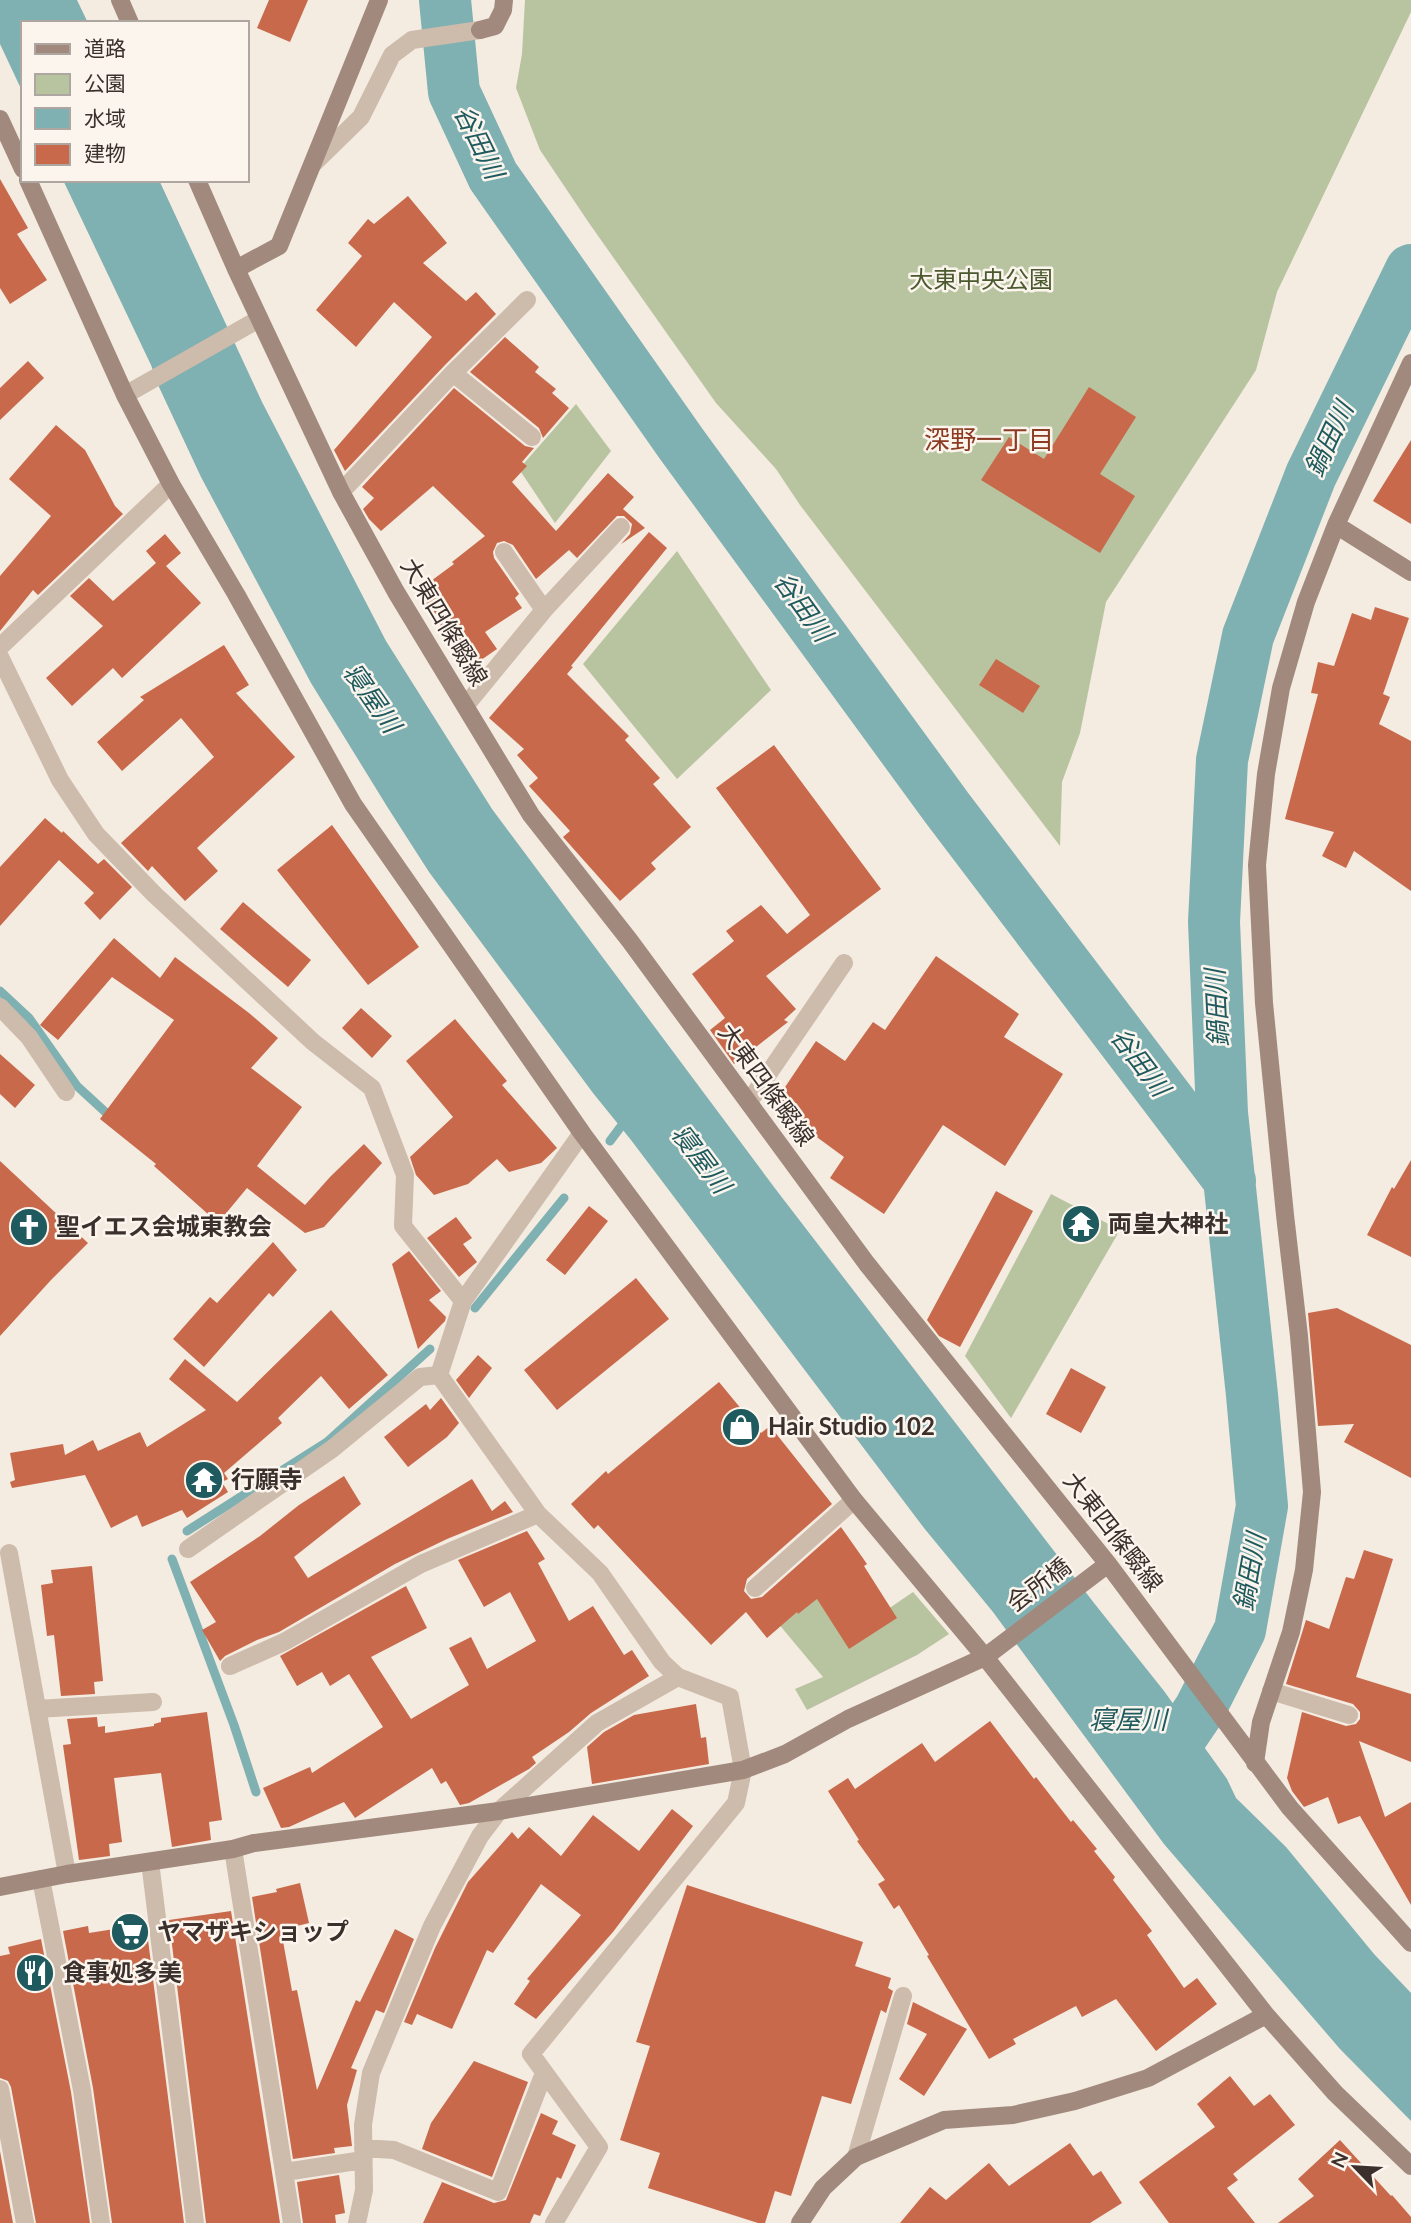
<svg xmlns="http://www.w3.org/2000/svg" width="1411" height="2223" font-family="Lato,'Noto Sans JP',sans-serif">
	<style>
		.green { fill: #b8c4a0 }
		.water { fill: #7fb0b2 }
		.lines { fill: none; stroke-linecap: round; stroke-linejoin: round }
		.stream { stroke: #7fb0b2; stroke-width: 9 }
		.river { stroke: #7fb0b2; stroke-width: 52 }
		.building { fill: #c8694b }
		.street { stroke: #cdbbac; stroke-width: 18 }
		.secondary { stroke: #a18a7d; stroke-width: 18 }
		.labels { text-anchor: middle; stroke-width: 5; stroke-linejoin: round; paint-order: stroke }
		.park-label { font-size: 24px; fill: #4a5a2e; stroke: #fbf5ee }
		.street-label { font-size: 24px; fill: #3b302b; stroke: #fbf5ee }
		.poi-label { font-size: 24px; font-weight: bold; fill: #3b302b; stroke: #fbf5ee; text-anchor: start }
		.water-label { font-size: 26px; font-style: italic; fill: #1f5a5e; stroke: #fbf5ee }
		.neighbourhood-label { font-size: 26px; fill: #8c3b22; stroke: #fbf5ee }
	</style>
	<rect width="100%" height="100%" fill="#f4ebe1"/>
	<!-- green -->
	<path class="green" d="M 525,0 L 1411,0 L 1411,12 L 1277,292 L 1256,370 L 1106,602 L 1080,733 L 1062,782 L 1060,846 L 800,505 L 776,469 L 716,403 L 589,223 L 540,150 L 516,88 L 522,54 Z
		M 576,404 L 611,451 L 555,523 L 519,469 Z
		M 677,551 L 771,690 L 677,779 L 583,664 Z
		M 1051,1194 L 1120,1230 L 1011,1418 L 965,1356 Z
		M 826,1582 L 859,1629 L 913,1592 L 949,1634 L 917,1655 L 807,1710 L 795,1689 L 823,1677 L 777,1622 Z"/>
	<!-- water -->
	<path class="water" d="M 0,0 L 77,0 L 88,23 L 23,23 L 23,93 L 0,44 Z
		M 63,180 L 159,180 L 262,402 L 386,641 L 492,809 L 777,1191 L 1094,1603 L 1164,1691 L 1227,1779 L 1236,1798 L 1286,1847 L 1374,1954 L 1411,1993 L 1411,2121 L 1340,2049 L 1164,1844 L 993,1612 L 924,1528 L 631,1140 L 593,1093 L 429,872 L 388,808 L 311,683 L 201,477 L 159,387 L 151,365 Z"/>
	<g class="lines">
		<!-- stream -->
		<path class="stream" d="M 0,991 L 29,1018 L 77,1086 L 114,1120
			M 610,1141 L 628,1117
			M 475,1308 L 564,1198
			M 187,1531 L 327,1442 L 430,1349
			M 172,1559 L 234,1725 L 256,1792"/>
		<!-- river -->
		<path class="river" d="M 445,0 L 454,92 L 493,176 L 682,445 L 947,808 L 1230,1181
			M 1166,1759 L 1200,1709 L 1240,1630 L 1262,1506 L 1252,1395 L 1222,1113 L 1214,922 L 1222,760 L 1248,636 L 1311,475 L 1411,270"/>
	</g>
	<!-- building -->
	<path class="building" d="M 269,0 L 308,0 L 290,42 L 257,28 Z
		M 0,179 L 28,228 L 17,234 L 47,280 L 10,304 L 0,288 Z
		M 408,196 L 447,243 L 423,263 L 466,301 L 476,292 L 496,314 L 445,365 L 345,471 L 334,450 L 432,337 L 394,302 L 356,347 L 316,310 L 362,256 L 348,243 L 368,219 L 374,224 Z
		M 505,337 L 539,367 L 535,372 L 556,389 L 552,393 L 569,408 L 543,438 L 539,428 L 470,372 Z
		M 28,361 L 44,378 L 0,420 L 0,388 Z
		M 1089,387 L 1136,417 L 1100,474 L 1135,496 L 1100,553 L 981,480 L 1009,437 L 1044,459 Z
		M 454,388 L 525,446 L 534,448 L 522,462 L 527,466 L 512,482 L 556,531 L 608,473 L 634,497 L 623,509 L 645,528 L 621,544 L 630,534 L 632,524 L 624,516 L 617,516 L 577,558 L 569,550 L 536,579 L 513,545 L 504,541 L 497,543 L 493,552 L 494,558 L 519,594 L 515,598 L 522,608 L 485,632 L 497,649 L 468,669 L 455,649 L 456,647 L 416,592 L 454,564 L 452,562 L 485,536 L 433,486 L 381,531 L 369,519 L 363,509 L 374,498 L 362,487 Z
		M 56,425 L 85,450 L 115,506 L 123,514 L 38,595 L 33,590 L 0,631 L 0,576 L 51,516 L 9,479 Z
		M 1411,440 L 1411,524 L 1373,501 Z
		M 649,532 L 667,548 L 571,666 L 573,667 L 567,674 L 629,736 L 625,740 L 660,778 L 653,784 L 691,827 L 651,863 L 656,869 L 620,901 L 563,837 L 570,831 L 529,786 L 538,778 L 517,755 L 524,749 L 489,718 Z
		M 165,534 L 181,553 L 166,566 L 201,603 L 122,678 L 113,668 L 72,706 L 46,678 L 103,626 L 70,596 L 89,578 L 113,601 L 156,563 L 146,551 Z
		M 1375,607 L 1409,618 L 1383,694 L 1390,697 L 1379,724 L 1411,741 L 1411,891 L 1354,851 L 1346,868 L 1322,856 L 1334,832 L 1285,819 L 1318,694 L 1311,693 L 1318,662 L 1334,666 L 1352,613 L 1371,620 Z
		M 224,645 L 249,685 L 236,693 L 295,757 L 197,848 L 218,871 L 185,901 L 152,866 L 148,871 L 121,843 L 214,757 L 181,718 L 122,771 L 97,742 L 144,700 L 140,697 Z
		M 996,659 L 1040,686 L 1023,713 L 979,685 Z
		M 774,745 L 881,889 L 766,976 L 796,1009 L 784,1020 L 788,1022 L 734,1064 L 710,1030 L 725,1018 L 692,974 L 734,941 L 726,931 L 761,905 L 787,934 L 810,915 L 716,788 Z
		M 45,818 L 62,833 L 63,831 L 98,864 L 104,859 L 132,887 L 100,920 L 84,903 L 94,893 L 59,860 L 0,926 L 0,867 Z
		M 332,825 L 419,947 L 368,985 L 277,870 Z
		M 243,902 L 311,960 L 288,987 L 220,929 Z
		M 114,938 L 160,978 L 175,957 L 249,1013 L 278,1038 L 251,1068 L 302,1107 L 257,1166 L 305,1205 L 330,1177 L 364,1144 L 382,1163 L 324,1227 L 305,1233 L 247,1188 L 218,1223 L 154,1166 L 156,1164 L 100,1119 L 174,1020 L 112,977 L 58,1040 L 40,1025 Z
		M 936,956 L 1019,1014 L 1004,1037 L 1063,1074 L 1005,1166 L 943,1125 L 884,1214 L 830,1178 L 844,1157 L 773,1105 L 816,1041 L 845,1061 L 873,1022 L 885,1030 Z
		M 361,1008 L 392,1036 L 372,1058 L 342,1028 Z
		M 455,1019 L 507,1081 L 502,1085 L 557,1148 L 541,1163 L 509,1172 L 497,1159 L 468,1184 L 434,1195 L 416,1175 L 410,1157 L 453,1117 L 406,1061 Z
		M 0,1054 L 35,1085 L 15,1108 L 0,1094 Z
		M 1411,1160 L 1411,1257 L 1367,1235 L 1392,1187 L 1394,1189 Z
		M 0,1161 L 88,1243 L 51,1280 L 0,1336 Z
		M 996,1191 L 1033,1211 L 960,1347 L 939,1336 L 927,1320 Z
		M 589,1206 L 608,1221 L 565,1275 L 546,1260 Z
		M 456,1217 L 472,1238 L 463,1244 L 477,1262 L 459,1277 L 427,1238 Z
		M 273,1242 L 297,1270 L 273,1297 L 269,1293 L 204,1367 L 173,1339 L 210,1297 L 217,1303 Z
		M 409,1251 L 441,1291 L 429,1300 L 446,1317 L 445,1321 L 418,1349 L 392,1264 Z
		M 636,1278 L 669,1319 L 557,1410 L 524,1370 Z
		M 1337,1308 L 1411,1345 L 1411,1478 L 1344,1442 L 1354,1424 L 1318,1426 L 1308,1313 Z
		M 331,1310 L 388,1375 L 349,1409 L 321,1376 L 278,1418 L 282,1423 L 224,1473 L 228,1479 L 222,1482 L 228,1492 L 187,1518 L 182,1510 L 142,1527 L 137,1515 L 111,1528 L 85,1475 L 12,1488 L 10,1482 L 15,1480 L 10,1453 L 63,1444 L 65,1455 L 93,1440 L 98,1451 L 140,1432 L 147,1447 L 206,1410 L 169,1379 L 185,1359 L 237,1402 Z
		M 478,1355 L 492,1368 L 469,1398 L 456,1380 Z
		M 1071,1368 L 1106,1387 L 1081,1433 L 1046,1414 Z
		M 719,1382 L 761,1433 L 770,1426 L 832,1504 L 747,1579 L 744,1591 L 751,1599 L 762,1597 L 841,1527 L 867,1564 L 864,1566 L 897,1618 L 849,1649 L 817,1599 L 798,1614 L 797,1612 L 767,1638 L 746,1612 L 711,1645 L 598,1525 L 594,1529 L 571,1504 L 606,1471 L 608,1474 Z
		M 441,1398 L 459,1423 L 447,1437 L 408,1467 L 384,1437 L 426,1404 L 430,1410 Z
		M 344,1476 L 361,1504 L 294,1557 L 308,1578 L 472,1479 L 492,1511 L 505,1501 L 513,1512 L 447,1539 L 395,1564 L 279,1632 L 257,1640 L 225,1656 L 220,1661 L 202,1630 L 216,1622 L 190,1582 L 260,1536 L 299,1505 Z
		M 527,1531 L 545,1559 L 538,1563 L 569,1621 L 593,1606 L 624,1655 L 632,1650 L 649,1676 L 591,1713 L 569,1732 L 532,1757 L 536,1763 L 529,1769 L 469,1803 L 460,1805 L 446,1781 L 441,1784 L 432,1768 L 355,1818 L 344,1802 L 289,1827 L 281,1828 L 263,1788 L 310,1767 L 312,1773 L 383,1727 L 349,1674 L 330,1686 L 322,1672 L 297,1686 L 280,1656 L 406,1586 L 427,1628 L 371,1657 L 411,1719 L 469,1685 L 449,1648 L 471,1637 L 487,1669 L 536,1641 L 510,1592 L 484,1607 L 458,1560 Z
		M 1364,1550 L 1393,1559 L 1356,1677 L 1411,1694 L 1411,1762 L 1359,1741 L 1385,1817 L 1411,1802 L 1411,1905 L 1360,1816 L 1338,1824 L 1328,1797 L 1304,1807 L 1292,1791 L 1287,1778 L 1302,1712 L 1346,1726 L 1356,1724 L 1360,1719 L 1360,1712 L 1353,1704 L 1286,1684 L 1306,1620 L 1329,1629 L 1346,1577 L 1354,1579 Z
		M 92,1566 L 103,1681 L 94,1682 L 95,1694 L 61,1696 L 54,1635 L 47,1636 L 41,1585 L 53,1583 L 51,1570 Z
		M 696,1704 L 701,1738 L 706,1737 L 709,1764 L 592,1784 L 587,1747 L 604,1732 L 634,1715 Z
		M 207,1712 L 222,1820 L 209,1822 L 211,1840 L 172,1847 L 161,1773 L 114,1778 L 122,1842 L 109,1844 L 110,1856 L 79,1860 L 63,1745 L 71,1744 L 67,1719 L 97,1717 L 98,1727 L 105,1726 L 105,1733 L 154,1726 L 154,1724 L 161,1722 L 161,1718 Z
		M 990,1721 L 1034,1779 L 1036,1777 L 1071,1822 L 1073,1820 L 1097,1849 L 1094,1851 L 1115,1877 L 1113,1880 L 1152,1931 L 1147,1935 L 1184,1988 L 1197,1978 L 1217,2004 L 1156,2051 L 1116,1999 L 1082,2017 L 1076,2006 L 1013,2039 L 1016,2044 L 989,2059 L 927,1956 L 929,1955 L 899,1905 L 894,1909 L 878,1884 L 885,1880 L 857,1841 L 859,1840 L 828,1791 L 848,1778 L 855,1789 L 922,1743 L 935,1762 Z
		M 672,1809 L 693,1826 L 613,1932 L 536,2019 L 514,2004 L 530,1981 L 527,1979 L 581,1915 L 541,1884 L 493,1953 L 487,1950 L 452,2029 L 417,2014 L 412,2025 L 404,2022 L 435,1948 L 468,1882 L 512,1832 L 518,1839 L 529,1827 L 561,1856 L 593,1815 L 639,1851 Z
		M 300,1883 L 309,1923 L 281,1930 L 292,1991 L 297,1990 L 317,2090 L 356,2000 L 360,2002 L 395,1929 L 414,1939 L 384,2013 L 376,2010 L 351,2068 L 357,2070 L 347,2105 L 352,2146 L 334,2148 L 335,2153 L 293,2159 L 252,1897 L 277,1892 L 276,1889 Z
		M 687,1885 L 863,1942 L 855,1966 L 891,1978 L 888,1988 L 893,1991 L 886,2013 L 881,2010 L 851,2104 L 822,2096 L 791,2196 L 775,2191 L 765,2223 L 758,2223 L 648,2188 L 660,2153 L 620,2140 L 650,2046 L 636,2042 Z
		M 231,1911 L 280,2223 L 206,2223 L 169,1920 Z
		M 146,1924 L 184,2223 L 112,2223 L 93,2088 L 63,1931 L 88,1926 L 89,1933 Z
		M 41,1939 L 71,2092 L 90,2223 L 36,2223 L 11,2087 L 8,2081 L 0,2078 L 0,1956 L 10,1954 L 8,1947 Z
		M 913,2002 L 967,2029 L 924,2096 L 899,2079 L 927,2034 L 907,2024 Z
		M 474,2061 L 528,2082 L 492,2177 L 422,2149 L 431,2123 Z
		M 1230,2076 L 1254,2106 L 1270,2094 L 1295,2125 L 1233,2174 L 1238,2180 L 1227,2188 L 1255,2223 L 1169,2223 L 1139,2182 L 1215,2127 L 1197,2104 Z
		M 541,2113 L 558,2121 L 552,2134 L 576,2145 L 561,2179 L 557,2177 L 540,2216 L 534,2214 L 530,2223 L 423,2223 L 442,2182 L 494,2203 L 506,2200 Z
		M 1340,2140 L 1391,2196 L 1392,2195 L 1411,2217 L 1411,2223 L 1278,2223 L 1314,2196 L 1298,2179 Z
		M 1070,2143 L 1093,2176 L 1101,2171 L 1122,2203 L 1090,2223 L 900,2223 L 930,2187 L 946,2200 L 989,2163 L 1009,2186 Z
		M 0,2151 L 13,2223 L 0,2223 Z
		M 339,2175 L 345,2213 L 335,2215 L 336,2223 L 303,2223 L 297,2182 Z"/>
	<g class="lines">
		<!-- street -->
		<path class="street" d="M 314,163 L 361,117 L 392,55 L 412,40 L 480,30
			M 453,373 L 532,437
			M 125,395 L 259,319
			M 341,492 L 453,373 L 527,300
			M 504,552 L 544,610
			M 0,647 L 171,484
			M 0,657 L 60,780 L 96,834 L 154,894 L 313,1042 L 372,1088 L 405,1175 L 403,1226 L 463,1301
			M 466,705 L 544,610 L 621,527
			M 0,1007 L 29,1037 L 66,1092
			M 749,1102 L 844,963
			M 188,1549 L 332,1449 L 420,1377 L 439,1375
			M 9,1553 L 67,1874
			M 755,1588 L 854,1500
			M 230,1666 L 284,1642 L 421,1564 L 538,1514
			M 1271,1691 L 1349,1715
			M 37,1709 L 153,1702
			M 233,1849 L 292,2223
			M 150,1862 L 195,2223
			M 41,1879 L 82,2090 L 101,2223
			M 0,2089 L 25,2223
			M 363,2148 L 394,2150 L 498,2192 L 544,2073
			M 856,2157 L 903,1996
			M 285,2172 L 363,2160
			M 357,2223 L 364,2190 L 363,2125 L 371,2073 L 432,1926 L 480,1836 L 499,1811 L 597,1723 L 678,1677
			M 554,2223 L 599,2147 L 531,2054 L 736,1803 L 743,1770 L 730,1697 L 678,1677 L 662,1662 L 600,1573 L 538,1514 L 439,1375 L 463,1301 L 582,1133"/>
		<!-- secondary -->
		<path class="secondary" d="M 120,0 L 130,23
			M 480,30 L 495,26 L 503,10 L 504,0
			M 0,119 L 23,169
			M 28,180 L 125,395 L 171,484 L 236,594 L 353,804 L 582,1133 L 854,1500 L 985,1657 L 1266,2015 L 1335,2093 L 1411,2166
			M 197,180 L 236,269 L 341,492 L 396,592 L 531,815 L 630,941 L 867,1264 L 1108,1564 L 1290,1808 L 1411,1943
			M 236,269 L 279,246 L 379,0
			M 1336,525 L 1411,572
			M 1255,1763 L 1261,1722 L 1291,1632 L 1304,1570 L 1312,1492 L 1299,1336 L 1285,1215 L 1264,1003 L 1257,865 L 1266,774 L 1281,688 L 1306,602 L 1336,525 L 1411,363
			M 0,1887 L 67,1874 L 233,1849 L 254,1843 L 499,1811 L 743,1770 L 785,1754 L 848,1719 L 985,1657 L 1108,1564
			M 800,2223 L 823,2188 L 856,2157 L 944,2120 L 1013,2115 L 1075,2101 L 1148,2078 L 1266,2015"/>
	</g>
	<!-- icons -->
	<defs>
		<g id="temple-disc" transform="scale(2.0125)"><circle r="9.5" fill="#1f5a5e" stroke="#fbf5ee"/><path d="M0-6L5-2H3V0L6.5 2.5H4V6H1.5V3h-3V6H-4V2.5H-6.5L-3 0V-2H-5Z" fill="#fff"/></g>
		<g id="church-disc" transform="scale(2.0125)"><circle r="9.5" fill="#1f5a5e" stroke="#fbf5ee"/><path d="M-1.2-6h2.4v3.5h3.3v2.4h-3.3V6h-2.4V-.1h-3.3v-2.4h3.3Z" fill="#fff"/></g>
		<g id="shop-disc" transform="scale(2.0125)"><circle r="9.5" fill="#1f5a5e" stroke="#fbf5ee"/><path d="M-5-2.5h2.3a2.7 3.5 0 0 1 5.4 0H5L5.5 6h-11ZM-1.5-2.5h3a1.5 2.3 0 0 0-3 0Z" fill="#fff"/></g>
		<g id="supermarket-disc" transform="scale(2.0125)"><circle r="9.5" fill="#1f5a5e" stroke="#fbf5ee"/><path d="M-6-5.5h2.5l.6 2H6L4.5 2H-2.5L-4.4-4H-6ZM-1.5 3.2a1.3 1.3 0 1 0 .1 0ZM3 3.2a1.3 1.3 0 1 0 .1 0Z" fill="#fff"/></g>
		<g id="restaurant-disc" transform="scale(2.0125)"><circle r="9.5" fill="#1f5a5e" stroke="#fbf5ee"/><path d="M-5-6h1v4h1v-4h1v4h1v-4h1v5L-1.5 .5V6h-2V.5L-5-1ZM5-6V6H3V1.5H1.5Q1.5-4 5-6Z" fill="#fff"/></g>
	</defs>
	<g fill-rule="evenodd">
		<use href="#temple-disc" x="1081" y="1224"/>
		<use href="#church-disc" x="29" y="1227"/>
		<use href="#shop-disc" x="741" y="1427"/>
		<use href="#temple-disc" x="204" y="1480"/>
		<use href="#supermarket-disc" x="130" y="1932"/>
		<use href="#restaurant-disc" x="35" y="1973"/>
	</g>
	<g class="labels">
		<!-- park labels -->
		<g class="park-label">
			<text x="981" y="288">大東中央公園</text>
		</g>
		<!-- street labels -->
		<g class="street-label">
			<text transform="translate(444 622) rotate(59)" y="8">大東四條畷線</text>
			<text transform="translate(766 1085) rotate(54)" y="8">大東四條畷線</text>
			<text transform="translate(1113 1532) rotate(52)" y="8">大東四條畷線</text>
			<text transform="translate(1039 1585) rotate(-37)" y="8">会所橋</text>
		</g>
		<!-- poi labels -->
		<g class="poi-label">
			<text x="1108" y="1232">両皇大神社</text>
			<text x="56" y="1235">聖イエス会城東教会</text>
			<text x="768" y="1435">Hair Studio 102</text>
			<text x="231" y="1488">行願寺</text>
			<text x="157" y="1940">ヤマザキショップ</text>
			<text x="62" y="1981">食事処多美</text>
		</g>
		<!-- water labels -->
		<g class="water-label">
			<text transform="translate(479 142) rotate(64)" y="9">谷田川</text>
			<text transform="translate(1329 439) rotate(-65)" y="9">鍋田川</text>
			<text transform="translate(803 607) rotate(54)" y="9">谷田川</text>
			<text transform="translate(372 698) rotate(55)" y="9">寝屋川</text>
			<text transform="translate(1217 1008) rotate(-93)" y="9">鍋田川</text>
			<text transform="translate(1140 1062) rotate(53)" y="9">谷田川</text>
			<text transform="translate(701 1159) rotate(53)" y="9">寝屋川</text>
			<text transform="translate(1250 1572) rotate(-80)" y="9">鍋田川</text>
			<text x="1128" y="1729">寝屋川</text>
		</g>
		<!-- neighbourhood labels -->
		<g class="neighbourhood-label">
			<text x="989" y="449">深野一丁目</text>
		</g>
	</g>
	<!-- legend -->
	<rect x="21" y="21" width="228" height="161" fill="#fbf5ee" stroke="#aea6a0" stroke-width="2"/>
	<rect x="35" y="44" width="35" height="10" fill="#a18a7d" stroke="#aea6a0" stroke-width="2"/>
	<text x="84" y="56" font-size="21" fill="#3b302b">道路</text>
	<rect x="35" y="74" width="35" height="21" fill="#b8c4a0" stroke="#aea6a0" stroke-width="2"/>
	<text x="84" y="91" font-size="21" fill="#3b302b">公園</text>
	<rect x="35" y="108" width="35" height="21" fill="#7fb0b2" stroke="#aea6a0" stroke-width="2"/>
	<text x="84" y="126" font-size="21" fill="#3b302b">水域</text>
	<rect x="35" y="144" width="35" height="21" fill="#c8694b" stroke="#aea6a0" stroke-width="2"/>
	<text x="84" y="161" font-size="21" fill="#3b302b">建物</text>
	<!-- north arrow -->
	<g transform="translate(1355 2167) rotate(295)" stroke="#fbf5ee" stroke-width="5" paint-order="stroke">
	<path d="M0-5L12 26L0 18L-12 26Z" fill="#3b302b"/>
	<text y="-10" font-size="19" font-weight="bold" text-anchor="middle" fill="#3b302b">N</text>
	</g>
</svg>
